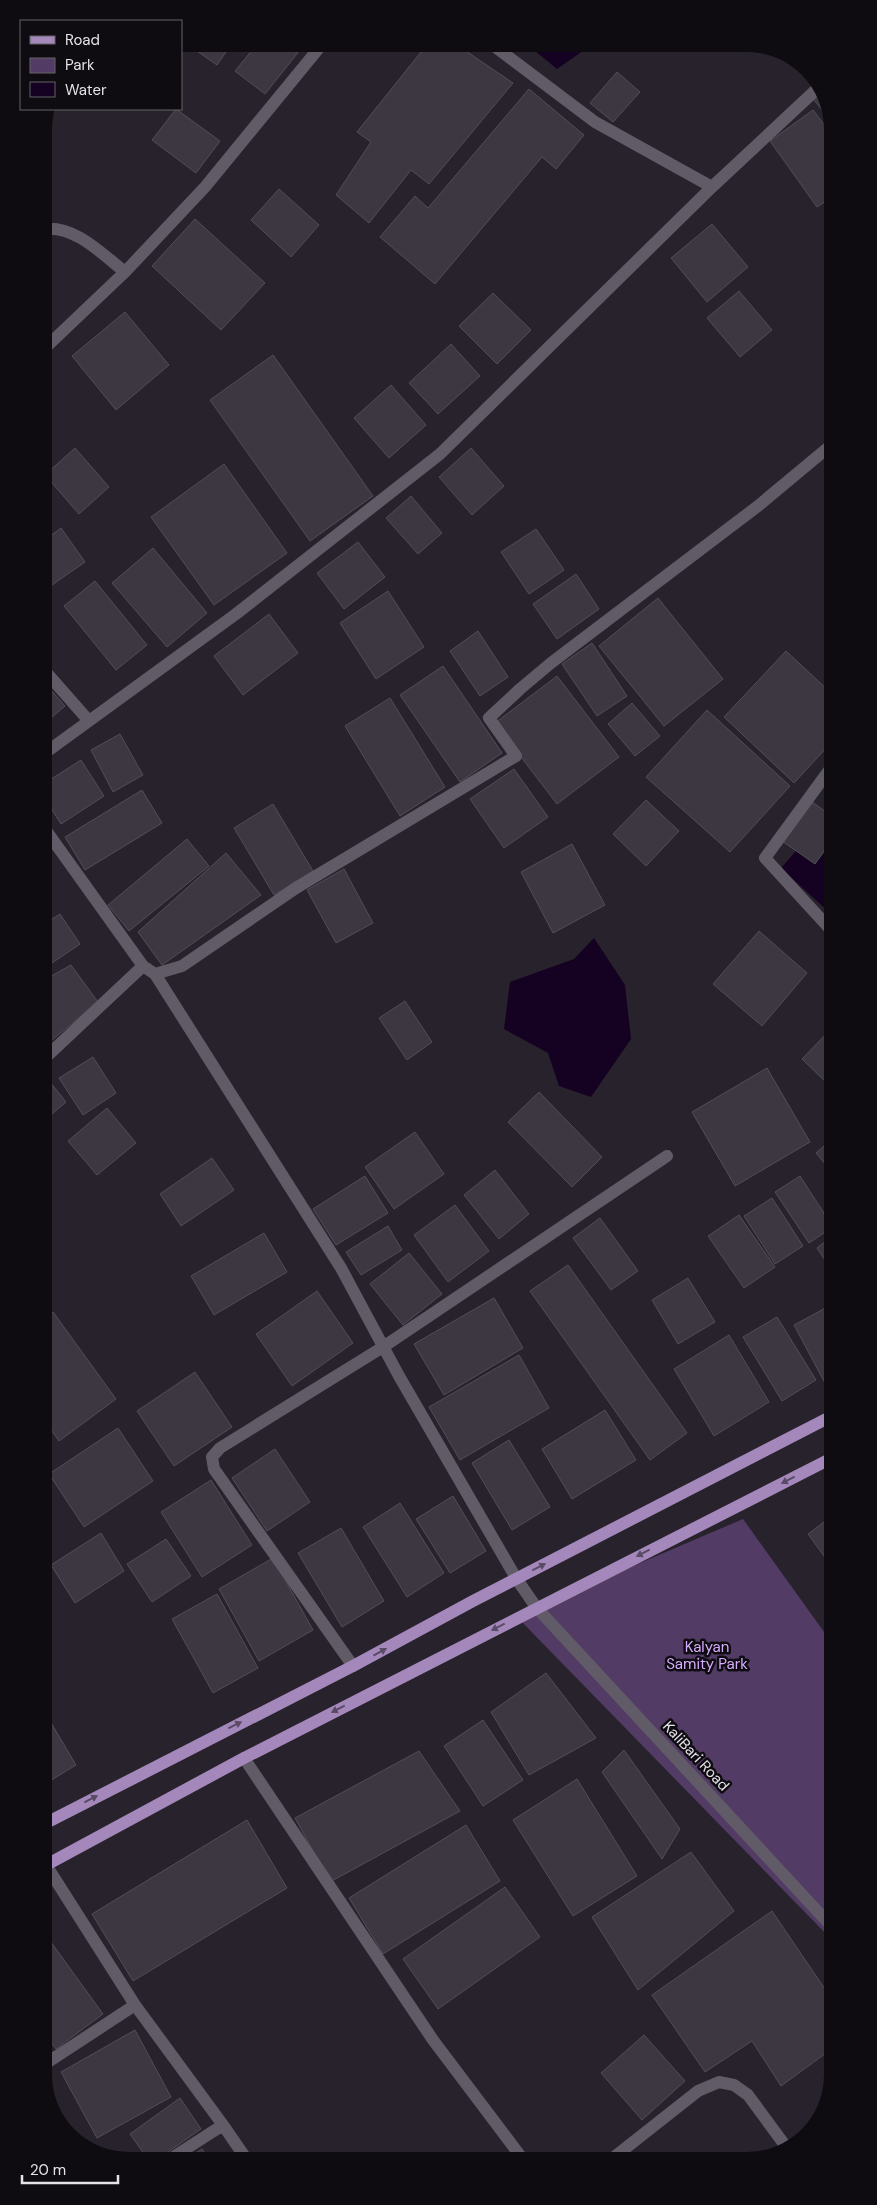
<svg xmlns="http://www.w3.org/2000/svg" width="877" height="2205" font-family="'DM Sans',sans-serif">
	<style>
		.green { fill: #523b65 }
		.water { fill: #150223 }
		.building { fill: #3c3741; stroke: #534d58 }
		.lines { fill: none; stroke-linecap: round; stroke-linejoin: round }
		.minor { stroke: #615b67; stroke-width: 12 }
		.primary { stroke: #a488bc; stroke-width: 12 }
		.oneway { fill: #594a66 }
		.labels { text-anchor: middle; stroke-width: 5; stroke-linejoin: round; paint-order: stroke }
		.park-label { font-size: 15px; fill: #d8adfe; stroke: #0e0c11 }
		.street-label { font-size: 15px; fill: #e6e2e9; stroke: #0e0c11 }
	</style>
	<rect width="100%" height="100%" fill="#27222b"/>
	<!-- green -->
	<path class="green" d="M 743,1519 L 832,1643 L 833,1941 L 516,1616 Z"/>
	<!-- water -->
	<path class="water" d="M 529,46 L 590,46 L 557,69 Z
		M 830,845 L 831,914 L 781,868 L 796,851 L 815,864 Z
		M 594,938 L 625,985 L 631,1039 L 591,1097 L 559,1086 L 548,1053 L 504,1029 L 510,982 L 574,959 Z"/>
	<!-- building -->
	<path class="building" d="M 425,47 L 460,47 L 513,83 L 429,184 L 411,170 L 369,223 L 336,195 L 371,142 L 357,132 Z
		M 298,48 L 300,50 L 265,94 L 235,71 L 253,49 Z
		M 194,49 L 228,49 L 217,65 Z
		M 617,72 L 640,92 L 613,122 L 590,103 Z
		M 529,89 L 584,135 L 556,169 L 542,157 L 435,284 L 380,237 L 415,196 L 428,208 Z
		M 821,92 L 829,102 L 829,118 L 813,99 Z
		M 176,109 L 220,141 L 196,173 L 152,140 Z
		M 813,110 L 829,131 L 829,199 L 817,207 L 770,141 Z
		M 279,189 L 319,225 L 291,257 L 251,220 Z
		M 195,219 L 265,283 L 221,330 L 152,266 Z
		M 712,224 L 748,267 L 707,302 L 671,258 Z
		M 739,291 L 772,330 L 740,357 L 707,318 Z
		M 493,293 L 531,330 L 497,364 L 459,326 Z
		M 125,312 L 169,365 L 116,410 L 72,356 Z
		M 451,344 L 480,376 L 438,414 L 409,383 Z
		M 273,355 L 373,496 L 310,541 L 210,400 Z
		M 391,385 L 426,425 L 389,458 L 354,418 Z
		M 75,448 L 109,487 L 79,514 L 45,475 Z
		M 471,448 L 504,486 L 472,515 L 439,477 Z
		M 224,464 L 287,553 L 214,605 L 151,517 Z
		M 411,496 L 442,533 L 418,554 L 386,518 Z
		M 61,528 L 85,562 L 49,587 L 45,582 L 45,540 Z
		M 536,529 L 564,570 L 529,594 L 501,552 Z
		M 358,542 L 385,577 L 344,609 L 317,573 Z
		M 153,548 L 207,613 L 167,647 L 112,583 Z
		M 576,574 L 599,609 L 557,639 L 533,604 Z
		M 95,581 L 147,645 L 116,670 L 64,606 Z
		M 388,591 L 424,647 L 376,679 L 340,623 Z
		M 658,598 L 723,679 L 664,726 L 599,646 Z
		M 269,614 L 298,653 L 243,695 L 214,656 Z
		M 478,631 L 508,677 L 480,696 L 450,651 Z
		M 592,643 L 627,696 L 597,716 L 562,664 Z
		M 786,651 L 830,692 L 830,744 L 794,783 L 724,717 Z
		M 443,666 L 502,753 L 460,782 L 400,695 Z
		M 557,676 L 619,757 L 557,804 L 495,723 Z
		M 45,683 L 65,706 L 45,723 Z
		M 390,698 L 445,787 L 400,816 L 345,726 Z
		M 632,703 L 660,736 L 635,756 L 608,724 Z
		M 707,710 L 790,786 L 730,852 L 646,777 Z
		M 120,734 L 143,775 L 113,792 L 91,750 Z
		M 81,760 L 104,796 L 61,824 L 45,799 L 45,783 Z
		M 514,769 L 548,817 L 504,848 L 470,799 Z
		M 142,790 L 162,823 L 85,870 L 65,837 Z
		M 646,800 L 679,831 L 646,866 L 613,834 Z
		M 811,801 L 830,815 L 830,843 L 815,864 L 782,841 Z
		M 273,804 L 313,871 L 274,895 L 234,828 Z
		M 187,839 L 209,866 L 129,931 L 108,905 Z
		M 572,844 L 605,905 L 553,933 L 521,872 Z
		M 226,853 L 261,895 L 162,965 L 138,932 Z
		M 344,869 L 373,923 L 336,943 L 307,890 Z
		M 60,914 L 80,944 L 46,967 L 46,923 Z
		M 759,931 L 807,973 L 762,1026 L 713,984 Z
		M 71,965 L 98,1002 L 46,1045 L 46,979 Z
		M 405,1001 L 432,1042 L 407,1060 L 379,1018 Z
		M 831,1029 L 831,1087 L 802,1059 Z
		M 93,1057 L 116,1093 L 83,1115 L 59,1078 Z
		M 767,1068 L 810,1142 L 735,1186 L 692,1112 Z
		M 46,1077 L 66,1102 L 46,1119 Z
		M 539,1092 L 602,1157 L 572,1187 L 508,1122 Z
		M 107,1108 L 136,1143 L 97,1175 L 68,1141 Z
		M 415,1132 L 444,1174 L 394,1209 L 365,1167 Z
		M 831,1140 L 831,1171 L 816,1153 Z
		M 212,1158 L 234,1190 L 181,1226 L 160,1194 Z
		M 495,1170 L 529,1214 L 499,1239 L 464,1195 Z
		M 365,1176 L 388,1213 L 336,1245 L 313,1209 Z
		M 800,1176 L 831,1224 L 831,1228 L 809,1243 L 775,1192 Z
		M 772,1198 L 803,1246 L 775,1264 L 744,1216 Z
		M 455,1205 L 489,1251 L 448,1282 L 414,1235 Z
		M 739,1215 L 775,1267 L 744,1288 L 708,1236 Z
		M 600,1218 L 638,1271 L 611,1290 L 573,1238 Z
		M 388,1226 L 402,1250 L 361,1275 L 346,1252 Z
		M 264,1233 L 287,1272 L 214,1315 L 191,1276 Z
		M 831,1237 L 831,1269 L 817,1248 Z
		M 409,1253 L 442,1294 L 403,1325 L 370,1284 Z
		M 568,1265 L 687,1433 L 650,1460 L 530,1291 Z
		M 688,1278 L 715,1322 L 678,1344 L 652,1300 Z
		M 317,1291 L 353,1343 L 292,1386 L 256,1334 Z
		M 494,1298 L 523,1348 L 444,1395 L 414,1344 Z
		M 831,1305 L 832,1380 L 825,1383 L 794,1325 Z
		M 53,1312 L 116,1399 L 59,1441 L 47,1424 L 47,1317 Z
		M 777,1317 L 816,1380 L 782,1401 L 743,1337 Z
		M 729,1335 L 769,1402 L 714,1436 L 674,1369 Z
		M 519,1355 L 549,1408 L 460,1460 L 429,1407 Z
		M 195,1372 L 232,1427 L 174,1466 L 137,1411 Z
		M 605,1410 L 636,1460 L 572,1499 L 542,1449 Z
		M 118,1428 L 153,1481 L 84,1527 L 49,1474 Z
		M 509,1440 L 550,1507 L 512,1530 L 472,1463 Z
		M 275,1449 L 310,1502 L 267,1531 L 232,1478 Z
		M 211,1480 L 252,1545 L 202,1577 L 161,1512 Z
		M 453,1496 L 486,1551 L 450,1573 L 416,1519 Z
		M 400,1503 L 444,1573 L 407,1597 L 363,1527 Z
		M 832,1516 L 832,1567 L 808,1534 Z
		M 341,1528 L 384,1601 L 342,1627 L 298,1553 Z
		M 101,1533 L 124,1571 L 75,1603 L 51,1565 Z
		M 166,1539 L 191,1576 L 152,1602 L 127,1564 Z
		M 273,1558 L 313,1630 L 259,1661 L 219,1589 Z
		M 217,1594 L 258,1668 L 213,1693 L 172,1619 Z
		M 546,1673 L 596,1738 L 529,1775 L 491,1712 Z
		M 47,1716 L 76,1765 L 48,1782 Z
		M 483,1720 L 523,1780 L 483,1806 L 444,1746 Z
		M 624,1750 L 680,1829 L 662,1859 L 602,1772 Z
		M 419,1751 L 460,1811 L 330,1882 L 295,1818 Z
		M 577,1779 L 637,1876 L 573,1916 L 513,1820 Z
		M 247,1820 L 287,1888 L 133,1981 L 92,1914 Z
		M 466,1825 L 500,1881 L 383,1954 L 349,1898 Z
		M 691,1852 L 734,1911 L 638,1990 L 592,1917 Z
		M 505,1887 L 540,1937 L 438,2009 L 403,1959 Z
		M 772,1911 L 829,1995 L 826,2005 L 833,2014 L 833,2048 L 781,2086 L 752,2041 L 705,2072 L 652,1995 Z
		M 48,1938 L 103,2014 L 56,2049 L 48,2038 Z
		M 135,2030 L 171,2097 L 97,2138 L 61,2072 Z
		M 644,2035 L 685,2081 L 642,2120 L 601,2073 Z
		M 180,2098 L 201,2129 L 155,2161 L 149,2161 L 130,2134 Z
		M 202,2149 L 209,2160 L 183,2161 Z"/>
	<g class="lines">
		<!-- minor -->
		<path class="minor" d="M 494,46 L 595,122 L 712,187
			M 44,229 C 75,225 102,254 125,272
			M 44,349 L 125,272 L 205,187 L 319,48
			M 45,671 L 89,721
			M 45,753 L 236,614 L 440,454 L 712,187 L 818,88
			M 830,769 L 765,858 L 831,930
			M 45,829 L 143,966 L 155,974 L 182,966 L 296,888 L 516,756 L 489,718 L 520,689 L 551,663 L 758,506 L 830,446
			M 155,974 L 341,1268 L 399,1376 L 516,1578 L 536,1607 L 833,1928
			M 46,1057 L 143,966
			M 353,1666 L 214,1469 L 212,1457 L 220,1448 L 383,1347 L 667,1156
			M 244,1758 L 433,2040 L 522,2158
			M 48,1868 L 135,2005 L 223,2125 L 247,2160
			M 48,2062 L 135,2005
			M 613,2158 L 698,2091 L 719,2082 L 734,2085 L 748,2095 L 787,2148
			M 167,2161 L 223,2125"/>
		<!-- primary -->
		<path class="primary" d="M 48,1822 L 353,1666 L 473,1601 L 832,1416
			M 48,1864 L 244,1758 L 832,1458"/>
	</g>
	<!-- one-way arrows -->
	<defs><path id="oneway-solid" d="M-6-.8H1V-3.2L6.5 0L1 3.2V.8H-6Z" transform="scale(1.25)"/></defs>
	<g class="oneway">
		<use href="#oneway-solid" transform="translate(788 1480) rotate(153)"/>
		<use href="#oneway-solid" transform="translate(643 1553) rotate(153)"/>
		<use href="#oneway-solid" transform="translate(539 1567) rotate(-27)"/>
		<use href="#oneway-solid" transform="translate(498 1627) rotate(153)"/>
		<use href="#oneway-solid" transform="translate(380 1652) rotate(-29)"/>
		<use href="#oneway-solid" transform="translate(338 1709) rotate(153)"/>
		<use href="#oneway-solid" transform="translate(235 1725) rotate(-26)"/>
		<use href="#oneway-solid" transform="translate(91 1799) rotate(-27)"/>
	</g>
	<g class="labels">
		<!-- park labels -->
		<g class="park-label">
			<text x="707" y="1652">Kalyan<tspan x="707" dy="17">Samity Park</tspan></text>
		</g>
		<!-- street labels -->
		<g class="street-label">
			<text transform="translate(696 1756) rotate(47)" y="5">KaliBari Road</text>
		</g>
	</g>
	<!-- crop -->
	<path d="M0 0H877V2205H0ZM129 52H747A77 77 0 0 1 824 129V2075A77 77 0 0 1 747 2152H129A77 77 0 0 1 52 2075V129A77 77 0 0 1 129 52Z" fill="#0e0c11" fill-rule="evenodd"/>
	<!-- legend -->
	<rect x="20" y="20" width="162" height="90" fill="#0e0c11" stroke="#646267"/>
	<rect x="30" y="36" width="25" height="8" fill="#a488bc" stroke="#646267"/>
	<text x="65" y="45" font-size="15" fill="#e6e2e9">Road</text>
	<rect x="30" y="58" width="25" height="15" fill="#523b65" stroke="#646267"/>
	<text x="65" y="70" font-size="15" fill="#e6e2e9">Park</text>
	<rect x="30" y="82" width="25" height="15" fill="#150223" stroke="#646267"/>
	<text x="65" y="95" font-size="15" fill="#e6e2e9">Water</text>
	<!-- scale -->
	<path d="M22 2175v8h96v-8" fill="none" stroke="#e6e2e9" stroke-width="2.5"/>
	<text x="30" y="2175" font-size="15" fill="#e6e2e9" stroke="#0e0c11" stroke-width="4" paint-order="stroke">20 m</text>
</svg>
